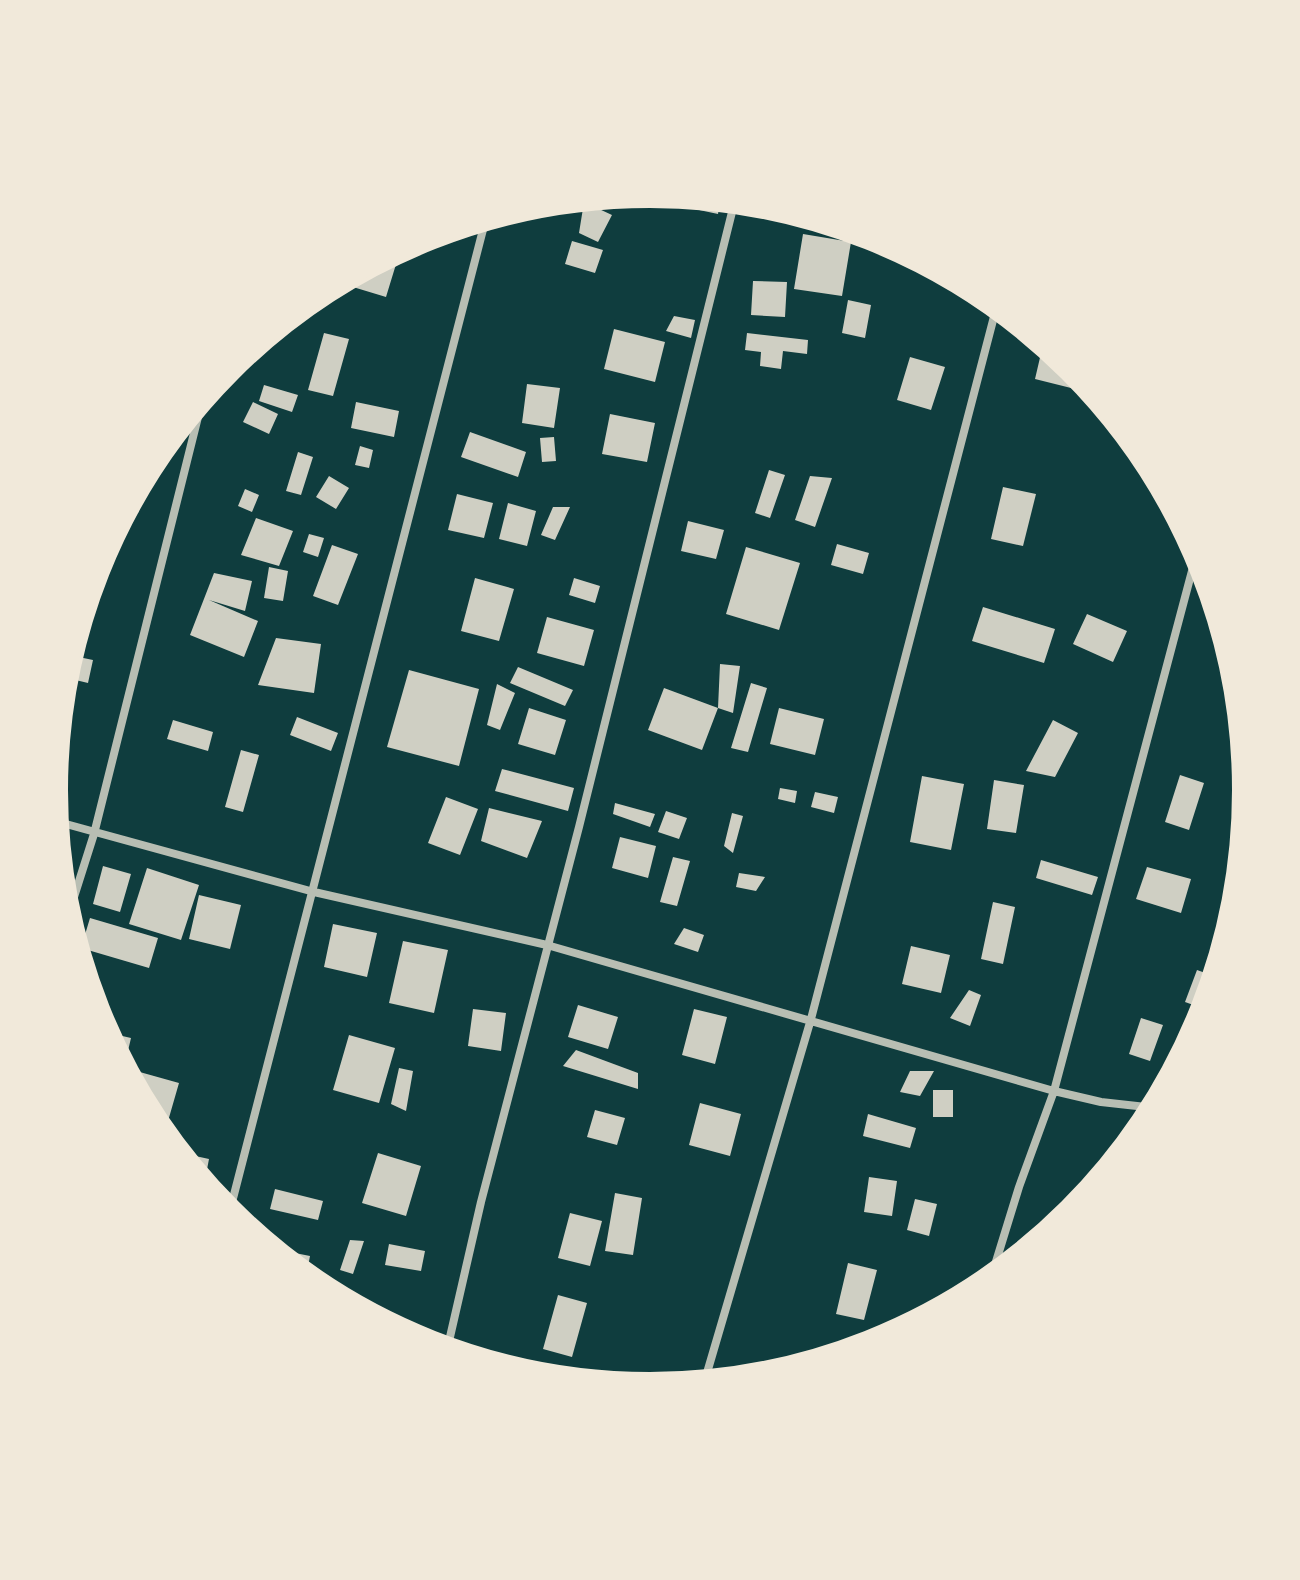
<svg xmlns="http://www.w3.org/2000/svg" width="1300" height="1580" font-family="'Noto Sans',sans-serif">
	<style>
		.building { fill: #cfcfc3 }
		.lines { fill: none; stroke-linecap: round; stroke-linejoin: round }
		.minor { stroke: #b8beb3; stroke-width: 8 }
		.rim { fill: none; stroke: #f1e9da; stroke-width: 4 }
	</style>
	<rect width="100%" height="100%" fill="#0f3d3e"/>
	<!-- building -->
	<path class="building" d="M 650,192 L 721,199 L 718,214 L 628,195 Z
		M 584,202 L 612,215 L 598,242 L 579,233 Z
		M 803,234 L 851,242 L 842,296 L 794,289 Z
		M 572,241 L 603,250 L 595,273 L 565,264 Z
		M 384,258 L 397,261 L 386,297 L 343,284 L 345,278 Z
		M 753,281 L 787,282 L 785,317 L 751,315 Z
		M 848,300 L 871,305 L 865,338 L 842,333 Z
		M 674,316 L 695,320 L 691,338 L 666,331 Z
		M 614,329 L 665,342 L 655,382 L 604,369 Z
		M 324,333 L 349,339 L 333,396 L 308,390 Z
		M 747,333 L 808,340 L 807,354 L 783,351 L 781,369 L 760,366 L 761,352 L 745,350 Z
		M 1042,349 L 1054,352 L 1073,367 L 1095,394 L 1035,379 Z
		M 910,357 L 945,367 L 931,410 L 897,400 Z
		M 527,384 L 560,388 L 554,428 L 522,423 Z
		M 264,385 L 298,395 L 292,412 L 259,401 Z
		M 253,402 L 278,414 L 269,434 L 243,422 Z
		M 356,402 L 399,411 L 394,437 L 351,428 Z
		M 610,414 L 655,423 L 647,462 L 602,454 Z
		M 470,432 L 526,452 L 518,477 L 461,457 Z
		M 554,437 L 556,461 L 542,462 L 540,438 Z
		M 360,446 L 373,450 L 369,468 L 355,465 Z
		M 298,452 L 313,457 L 301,495 L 286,491 Z
		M 769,470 L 785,475 L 770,518 L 755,513 Z
		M 329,476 L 349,488 L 336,509 L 316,497 Z
		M 810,476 L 832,478 L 815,527 L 795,520 Z
		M 1003,487 L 1036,494 L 1023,546 L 991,539 Z
		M 245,489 L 259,495 L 252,512 L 238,506 Z
		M 457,494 L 493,503 L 484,538 L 448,530 Z
		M 132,496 L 143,499 L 138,513 L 126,509 Z
		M 508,503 L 536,511 L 527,546 L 499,539 Z
		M 553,507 L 570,507 L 555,540 L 541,535 Z
		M 256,518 L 293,531 L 279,566 L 241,555 Z
		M 688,521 L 724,530 L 716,559 L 681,551 Z
		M 309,534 L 324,538 L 318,557 L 303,552 Z
		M 837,544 L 869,553 L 863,574 L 831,565 Z
		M 332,545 L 358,554 L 338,605 L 313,596 Z
		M 746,547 L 800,563 L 779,630 L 726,614 Z
		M 269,567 L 288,571 L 283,601 L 264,598 Z
		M 214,573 L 252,581 L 245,611 L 209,600 L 258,621 L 244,657 L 190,635 Z
		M 475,578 L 514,589 L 499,641 L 461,631 Z
		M 574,578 L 600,586 L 595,603 L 569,595 Z
		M 983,607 L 1055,629 L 1044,663 L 972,641 Z
		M 1087,614 L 1127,631 L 1113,662 L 1073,644 Z
		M 547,617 L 594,630 L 584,666 L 537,653 Z
		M 276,638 L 321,644 L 314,693 L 258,685 Z
		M 69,655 L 93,660 L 88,683 L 63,677 Z
		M 720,664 L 740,666 L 733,713 L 718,708 Z
		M 518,667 L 573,690 L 565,706 L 510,683 Z
		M 409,670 L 479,689 L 459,766 L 387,747 Z
		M 751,683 L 767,688 L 748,752 L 731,748 Z
		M 497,684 L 515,693 L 500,730 L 487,725 Z
		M 664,688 L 718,708 L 702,750 L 648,730 Z
		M 529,708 L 566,720 L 555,755 L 518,744 Z
		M 779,708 L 824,719 L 815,755 L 770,744 Z
		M 297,717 L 338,733 L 331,751 L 290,735 Z
		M 173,720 L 213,732 L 208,751 L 167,739 Z
		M 1053,720 L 1078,733 L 1055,777 L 1026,771 Z
		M 241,750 L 259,755 L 243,812 L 225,807 Z
		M 502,769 L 574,788 L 568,811 L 495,791 Z
		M 1180,775 L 1204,783 L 1189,830 L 1165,822 Z
		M 922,776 L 964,784 L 951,850 L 910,842 Z
		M 994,780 L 1024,785 L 1016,833 L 987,829 Z
		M 780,788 L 797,791 L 795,803 L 778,799 Z
		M 815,792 L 838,797 L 834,813 L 811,807 Z
		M 446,797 L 478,809 L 460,855 L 428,843 Z
		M 615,803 L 655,814 L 650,827 L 613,814 Z
		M 489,808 L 542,821 L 527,858 L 481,841 Z
		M 666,811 L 687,818 L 679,839 L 658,832 Z
		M 732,813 L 743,816 L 733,853 L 724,846 Z
		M 1241,817 L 1245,819 L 1241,857 L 1229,853 Z
		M 620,837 L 656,846 L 648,878 L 612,868 Z
		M 673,857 L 690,861 L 677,906 L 660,902 Z
		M 1041,860 L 1098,877 L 1092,895 L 1036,878 Z
		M 103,866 L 131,874 L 120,912 L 93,904 Z
		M 1147,867 L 1191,879 L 1181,913 L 1136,899 Z
		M 147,868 L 199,885 L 181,940 L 129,924 Z
		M 739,873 L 765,877 L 756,891 L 736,887 Z
		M 199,895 L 241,905 L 230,949 L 189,939 Z
		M 993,902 L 1015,907 L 1003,964 L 981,959 Z
		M 90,918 L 158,938 L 149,968 L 81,948 Z
		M 333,924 L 377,933 L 367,977 L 324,967 Z
		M 684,928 L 704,935 L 698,952 L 674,944 Z
		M 403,941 L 448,950 L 434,1013 L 389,1003 Z
		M 911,946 L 950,955 L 941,993 L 902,984 Z
		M 1197,970 L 1211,975 L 1199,1007 L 1185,1002 Z
		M 969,990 L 981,995 L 970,1026 L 950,1018 Z
		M 578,1005 L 618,1017 L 608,1049 L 568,1037 Z
		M 473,1009 L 506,1013 L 501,1051 L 468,1046 Z
		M 694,1009 L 727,1017 L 715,1064 L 682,1055 Z
		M 1141,1018 L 1163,1025 L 1150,1061 L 1129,1054 Z
		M 105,1032 L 131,1038 L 124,1068 L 120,1061 Z
		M 349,1035 L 395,1048 L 379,1103 L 333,1090 Z
		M 576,1050 L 638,1073 L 638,1089 L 563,1066 Z
		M 399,1068 L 413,1071 L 406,1111 L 391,1104 Z
		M 129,1069 L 179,1083 L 164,1135 L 153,1122 L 126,1073 Z
		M 910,1071 L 934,1071 L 920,1096 L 900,1092 Z
		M 933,1090 L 953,1090 L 953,1117 L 933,1117 Z
		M 700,1103 L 741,1114 L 730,1156 L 689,1145 Z
		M 595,1110 L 625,1118 L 617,1145 L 587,1137 Z
		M 868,1114 L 916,1128 L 910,1148 L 863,1136 Z
		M 1115,1146 L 1125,1149 L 1106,1172 Z
		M 177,1152 L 209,1159 L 204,1185 Z
		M 378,1153 L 421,1166 L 406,1216 L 362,1203 Z
		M 869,1177 L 897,1181 L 892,1216 L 864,1212 Z
		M 275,1189 L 323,1201 L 318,1220 L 270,1209 Z
		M 615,1193 L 642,1198 L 633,1255 L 605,1251 Z
		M 915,1199 L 937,1204 L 929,1236 L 907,1230 Z
		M 570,1213 L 602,1221 L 590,1266 L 558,1258 Z
		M 350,1240 L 364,1241 L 353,1274 L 340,1270 Z
		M 389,1244 L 425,1251 L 421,1271 L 385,1265 Z
		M 270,1248 L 310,1256 L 306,1277 L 286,1261 Z
		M 848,1263 L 877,1270 L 864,1320 L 836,1314 Z
		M 558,1295 L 587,1303 L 572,1357 L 543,1349 Z"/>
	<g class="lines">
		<!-- minor -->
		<path class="minor" d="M 55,821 L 314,892 L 547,945 L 1054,1091 L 1101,1102 L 1155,1108
			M 67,919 L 94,834 L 203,397
			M 229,1214 L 486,218
			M 990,1281 L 1019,1187 L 1054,1091 L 1197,552
			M 447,1350 L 481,1202 L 579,827 L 735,200
			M 704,1383 L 811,1019 L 997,305"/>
	</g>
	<!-- crop -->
	<path d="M0 0H1300V1580H0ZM66 790a584 584 0 1 1 1168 0a584 584 0 1 1-1168 0Z" fill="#f1e9da" fill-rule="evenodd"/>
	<path class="rim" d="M66 790a584 584 0 1 1 1168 0a584 584 0 1 1-1168 0Z"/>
</svg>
